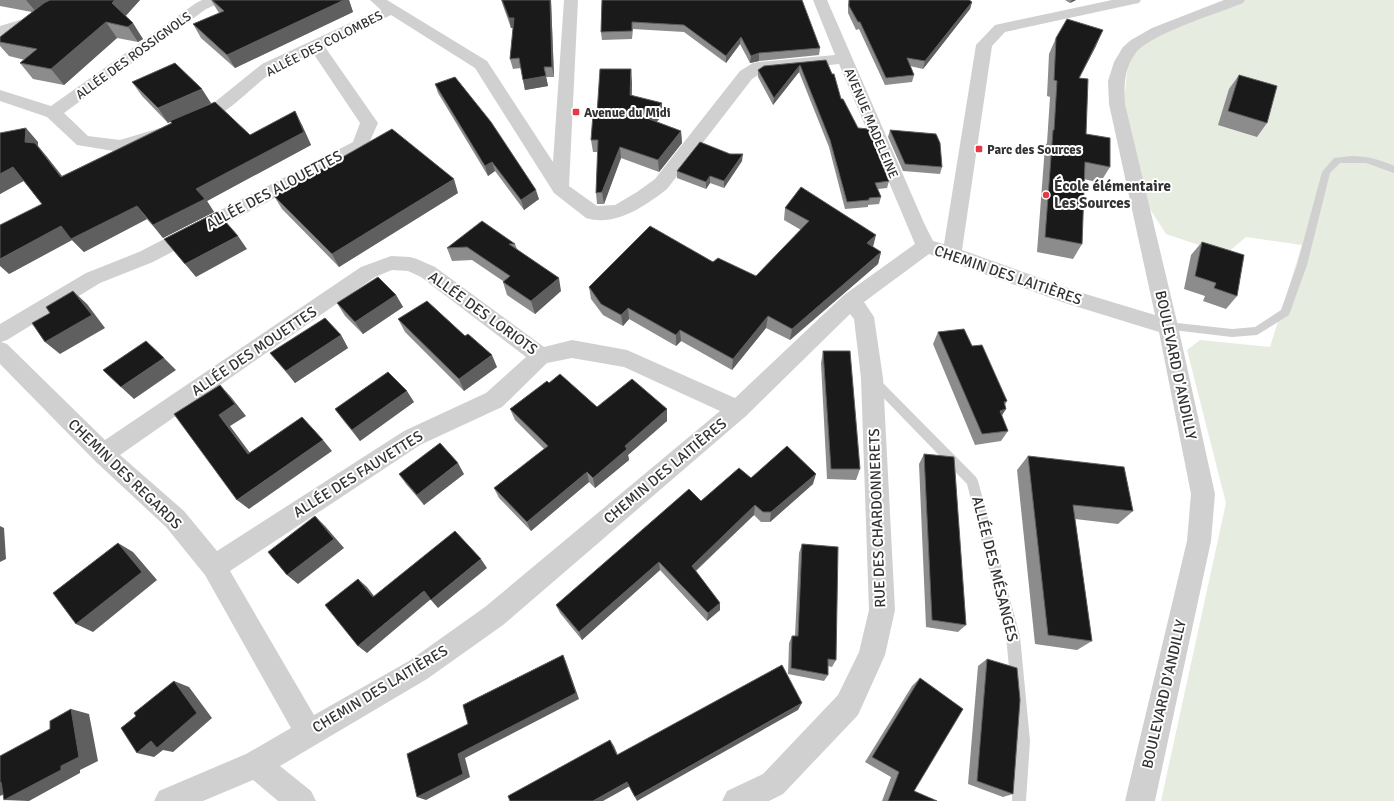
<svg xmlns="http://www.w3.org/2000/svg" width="1394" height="801" font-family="Signika,sans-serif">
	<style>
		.green { fill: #e6ecdf }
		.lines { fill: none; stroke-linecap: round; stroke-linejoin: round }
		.lane { fill: #d0d0d0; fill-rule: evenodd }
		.street { fill: #d0d0d0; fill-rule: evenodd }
		.wall { fill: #8c8c8c }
		.shaded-wall { fill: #5f5f5f }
		.building { fill: #1a1a1a; stroke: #5f5f5f }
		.poi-dot { fill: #e63946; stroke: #fff; stroke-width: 1.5 }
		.labels { text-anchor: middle; stroke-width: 4; stroke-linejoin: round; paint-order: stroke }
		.far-street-label { font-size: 13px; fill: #333; stroke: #fff }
		.far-poi-label { font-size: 13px; font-weight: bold; fill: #333; stroke: #fff; text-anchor: start }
		.poi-label { font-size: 15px; font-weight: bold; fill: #333; stroke: #fff; text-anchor: start }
		.street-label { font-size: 15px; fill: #333; stroke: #fff }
	</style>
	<rect width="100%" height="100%" fill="#fff"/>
	<!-- green -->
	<path class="green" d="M 1242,0 L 1394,0 L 1394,801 L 1161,801 L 1226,503 L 1187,350 L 1200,340 L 1270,347 L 1302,245 L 1246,237 L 1226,254 L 1166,234 L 1150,209 L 1124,102 L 1128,63 L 1137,43 Z"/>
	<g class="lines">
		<!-- lane -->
		<path class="lane" d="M 1352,156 C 1367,156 1381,160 1394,166 L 1394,173 L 1366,163 L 1340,163 L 1330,173 L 1307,265 L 1289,315 L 1257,335 L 1232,337 L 1164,329 L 1163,326 L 1164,323 L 1168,322 L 1232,329 L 1255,327 L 1281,310 L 1297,265 L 1322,172 L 1334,158 Z
			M 873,375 L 877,377 L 976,477 L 978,481 L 1020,636 L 1030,741 L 1026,801 L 1012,801 L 1016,741 L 1006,636 L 967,484 L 869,383 L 868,380 L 869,377 Z"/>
		<!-- street -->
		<path class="street" d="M 63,0 L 80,0 L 78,3 L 53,19 L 0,36 L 0,26 L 43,13 Z
			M 202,0 L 222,0 L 220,3 L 206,9 L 64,113 L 88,136 L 120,140 L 160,128 L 166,130 L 169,134 L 166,138 L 120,152 L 77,145 L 47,117 L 0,101 L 0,90 L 51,106 L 196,3 Z
			M 370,0 L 387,0 L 487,61 L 553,162 L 564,0 L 578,0 L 569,186 L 597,206 L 615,205 L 637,192 L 655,179 L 740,71 L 753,63 L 759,62 L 835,55 L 813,0 L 827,0 L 924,223 L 933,241 L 944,244 L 976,45 L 995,25 L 1112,0 L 1141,0 L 1139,3 L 1134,4 L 1005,32 L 992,46 L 962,250 L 1079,292 L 1155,315 L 1109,104 L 1108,81 L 1114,62 L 1123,47 L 1131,40 L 1152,28 L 1224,0 L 1245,0 L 1243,3 C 1219,13 1149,34 1135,54 C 1124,69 1124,86 1125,104 L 1178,326 L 1215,494 L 1211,541 L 1155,801 L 1125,801 L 1187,541 L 1191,494 L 1159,332 L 1065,303 L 929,254 L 864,302 L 874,317 L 883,378 L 895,610 L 885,655 L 858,715 L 783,794 L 769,801 L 722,801 L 727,791 L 763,774 L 838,695 L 859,652 L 869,610 L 861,378 L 854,319 L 850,314 L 746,416 L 503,625 L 427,679 L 280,766 L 311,791 L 316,801 L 278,801 L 253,780 L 203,801 L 154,801 L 159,791 L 246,754 L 291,728 L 205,575 L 166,527 L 95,461 L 0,364 L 0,324 L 86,273 L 139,252 L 353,142 L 360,123 L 313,53 C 300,59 286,64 274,71 C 252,85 214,131 187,124 L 184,120 L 187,116 L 210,106 L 262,64 L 380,9 ZM 391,15 L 475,68 L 554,193 L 586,218 C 616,227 645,206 667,189 L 752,79 L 763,72 L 839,64 L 915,244 L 844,295 L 735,398 L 627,350 L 572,340 L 544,347 L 435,267 L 417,259 L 410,257 L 391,256 L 361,267 L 105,440 L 7,344 L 1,342 L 7,340 L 100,283 L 153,262 L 366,150 L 378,123 L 325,47 ZM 392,270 L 408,271 L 421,277 L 526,357 L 486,393 L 404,431 L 217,551 L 184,511 L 120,455 L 375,277 ZM 572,358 L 624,367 L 720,411 L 485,607 L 409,661 L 314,715 L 230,571 L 420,445 L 502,407 L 547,363 Z"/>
	</g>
	<!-- wall -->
	<path class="wall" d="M 0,0 L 140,0 L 125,16 L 143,39 L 138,42 L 117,38 L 64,85 L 33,79 L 20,63 L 25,60 L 9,56 L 0,46 L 0,37 L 32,12 L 0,6 Z
		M 211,0 L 349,0 L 353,12 L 235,68 L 201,38 L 193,24 L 219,13 Z
		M 501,0 L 551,0 L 554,77 L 546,77 L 548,86 L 525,90 L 521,68 L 513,69 L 510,59 L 513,28 L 511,28 Z
		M 602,0 L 820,48 L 819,55 L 759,61 L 750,63 L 740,44 L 726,63 L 684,32 L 633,29 L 632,39 L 602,40 L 601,32 Z
		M 849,0 L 969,0 L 972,2 L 970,9 L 923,69 L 910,66 L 914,75 L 912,82 L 885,85 L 859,29 L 856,30 L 848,13 L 848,5 Z
		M 1065,0 L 1076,0 L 1070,3 Z
		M 1056,38 L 1096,46 L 1079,78 L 1086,134 L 1110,167 L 1100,183 L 1084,179 L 1082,244 L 1073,259 L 1037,252 L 1045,146 L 1047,143 L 1050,97 L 1047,96 L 1049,54 Z
		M 826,60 L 841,99 L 858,128 L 884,163 L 883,166 L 889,181 L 887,188 L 878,189 L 881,197 L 879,204 L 868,205 L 868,207 L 845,209 L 829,147 L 799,72 L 773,105 L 758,77 L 758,70 Z
		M 1239,75 L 1267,123 L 1257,137 L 1218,125 L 1229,89 Z
		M 132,82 L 211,103 L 250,135 L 302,125 L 311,145 L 207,201 L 214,212 L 163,238 L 147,219 L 84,252 L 72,240 L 9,274 L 42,204 L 24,181 L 0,194 L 0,133 L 38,142 L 38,146 L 47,157 L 62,176 L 171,123 L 170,121 L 168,123 L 142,96 Z
		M 632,82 L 632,95 L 662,115 L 657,122 L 681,131 L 682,143 L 659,172 L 621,158 L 604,204 L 597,204 L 596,193 L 598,152 L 593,152 L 591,140 L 597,114 Z
		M 435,84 L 539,199 L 524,210 L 495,171 L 488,176 L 438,93 Z
		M 890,130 L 942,167 L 940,174 L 903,171 L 888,137 Z
		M 742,161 L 724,188 L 710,183 L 706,189 L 677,178 L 677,171 Z
		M 458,193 L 339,267 L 282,209 L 274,196 Z
		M 785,208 L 873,247 L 881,252 L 878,264 L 790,340 L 766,328 L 732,370 L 681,341 L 676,346 L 629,319 L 623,326 L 603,315 L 591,299 L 589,287 L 713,262 L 756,276 L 801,230 L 784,220 Z
		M 1202,242 L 1237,296 L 1226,309 L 1203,301 L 1205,296 L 1184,289 L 1191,255 Z
		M 515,244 L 517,249 L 561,291 L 535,314 L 507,295 L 503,282 L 503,281 L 472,260 L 452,261 L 447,248 Z
		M 396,295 L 403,307 L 363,334 L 345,316 L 337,303 Z
		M 398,319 L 497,367 L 464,391 L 405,332 Z
		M 938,332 L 972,346 L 1007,401 L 1005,405 L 1002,416 L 1008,431 L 1001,441 L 975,445 L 933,344 Z
		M 341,335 L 348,348 L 295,383 L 270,353 Z
		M 823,351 L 860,469 L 856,480 L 827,479 L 821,363 Z
		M 549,383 L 597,407 L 667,409 L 667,421 L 628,455 L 629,460 L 595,488 L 589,482 L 531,531 L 499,498 L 494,488 L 544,449 L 515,420 L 510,409 Z
		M 414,402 L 360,441 L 343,420 L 335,409 Z
		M 924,454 L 966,625 L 958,632 L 926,627 L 919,464 Z
		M 1028,456 L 1133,511 L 1118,524 L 1075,519 L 1092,641 L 1077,650 L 1035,644 L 1017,470 Z
		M 399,474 L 464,474 L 424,505 L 406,484 Z
		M 751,478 L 813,484 L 770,522 L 761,522 L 754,515 L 696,571 L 720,603 L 720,610 L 707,621 L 660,570 L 582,640 L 560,613 L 556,605 L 701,501 Z
		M 802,544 L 836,660 L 832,667 L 828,666 L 828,675 L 824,681 L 788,674 L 789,643 L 792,636 L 795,636 L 799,553 Z
		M 987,659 L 1013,794 L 1003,797 L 968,784 L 978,666 Z
		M 920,678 L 914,791 L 937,801 L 882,801 L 891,777 L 865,762 L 912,686 Z"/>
	<!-- shaded-wall -->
	<path class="shaded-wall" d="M 26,0 L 60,0 L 37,13 Z
		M 115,0 L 140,0 L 123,19 L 112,3 Z
		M 344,0 L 349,0 L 353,12 L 235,68 L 227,55 Z
		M 550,0 L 551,0 L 554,77 L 552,67 Z
		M 1072,0 L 1076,0 L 1070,3 Z
		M 972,2 L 970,9 L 923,69 L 925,61 Z
		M 509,18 L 514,18 L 516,28 L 511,28 Z
		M 106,22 L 117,38 L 64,85 L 51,69 Z
		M 133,23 L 143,39 L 138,42 L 128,27 Z
		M 1103,30 L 1096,46 L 1071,94 Z
		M 741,37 L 740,44 L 726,63 L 726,56 Z
		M 759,53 L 759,61 L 750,63 L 751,56 Z
		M 800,65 L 799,72 L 773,105 L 774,98 Z
		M 631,69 L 632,82 L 631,107 L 630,95 Z
		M 546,76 L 548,86 L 525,90 L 523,80 Z
		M 202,89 L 211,103 L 168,123 L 158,108 Z
		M 662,103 L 662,115 L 649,131 L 649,119 Z
		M 295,111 L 302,125 L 311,145 L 207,201 L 214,212 L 163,238 L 153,225 L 196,189 Z
		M 26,128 L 38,142 L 38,146 L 47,157 L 73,190 L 61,177 L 25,142 Z
		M 681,131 L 682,143 L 659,172 L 658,160 Z
		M 620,147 L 621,158 L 604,204 L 602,192 Z
		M 743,154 L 742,161 L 724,188 L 724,181 Z
		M 492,162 L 495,171 L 488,176 L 485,166 Z
		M 13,167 L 25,180 L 0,194 L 0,174 Z
		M 710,176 L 710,183 L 706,189 L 706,182 Z
		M 454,179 L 458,193 L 339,267 L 332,254 Z
		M 536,190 L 539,199 L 524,210 L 521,200 Z
		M 137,206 L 147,219 L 84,252 L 72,240 L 9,274 L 0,266 L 0,259 L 61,226 Z
		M 876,235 L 873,247 L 867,243 Z
		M 238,236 L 247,249 L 196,277 L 185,264 Z
		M 881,252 L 878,264 L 790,340 L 792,329 Z
		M 559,278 L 561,291 L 535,314 L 531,301 Z
		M 73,291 L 87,304 L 105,328 L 60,354 L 45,342 Z
		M 396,295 L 403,307 L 363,334 L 355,322 Z
		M 628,308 L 629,319 L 623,326 L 621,315 Z
		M 768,316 L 766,328 L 732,370 L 733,359 Z
		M 680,330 L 681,341 L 676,346 L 676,335 Z
		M 341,335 L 348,348 L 295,383 L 286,371 Z
		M 492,355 L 497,367 L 464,391 L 459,379 Z
		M 164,358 L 176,370 L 134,399 L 121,387 Z
		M 220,385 L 231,397 L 246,416 L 230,426 L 259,465 L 248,454 L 219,415 Z
		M 407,391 L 414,402 L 360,441 L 352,430 Z
		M 667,409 L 667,421 L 628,455 L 629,460 L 595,488 L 593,478 L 625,446 Z
		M 1006,409 L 999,420 L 1000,411 Z
		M 323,440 L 332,451 L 249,509 L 237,500 Z
		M 458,463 L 464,474 L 424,505 L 417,495 Z
		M 587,472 L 589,482 L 531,531 L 527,522 Z
		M 816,474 L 813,484 L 770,522 L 771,512 Z
		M 755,505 L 754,515 L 692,574 L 692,566 Z
		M 315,516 L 325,526 L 344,548 L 298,584 L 287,575 Z
		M 0,526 L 4,528 L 6,559 L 0,562 Z
		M 118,543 L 133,552 L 157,580 L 93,632 L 76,624 Z
		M 481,559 L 487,568 L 438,608 L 431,600 Z
		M 659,562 L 660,570 L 582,640 L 579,632 Z
		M 358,579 L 367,587 L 381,605 L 373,597 Z
		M 424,591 L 431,599 L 367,653 L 358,646 Z
		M 720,603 L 720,610 L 707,621 L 708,613 Z
		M 563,655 L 566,662 L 579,699 L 465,758 L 470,777 L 426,800 L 417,797 L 458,754 Z
		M 174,681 L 189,687 L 212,718 L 173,752 L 163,750 L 154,757 L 137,753 L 151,741 Z
		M 802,703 L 798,710 L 637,801 L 635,797 Z
		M 71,709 L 89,714 L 98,761 L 80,770 L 80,773 L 29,801 L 4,800 Z
		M 610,740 L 614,746 L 620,760 L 617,755 Z
		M 1,782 L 22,785 L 0,796 L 0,783 Z
		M 627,782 L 630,786 L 603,801 L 593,801 Z"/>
	<!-- building -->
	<path class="building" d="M 50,0 L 115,0 L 112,3 L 133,23 L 128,27 L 106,22 L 51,69 L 20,63 L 37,49 L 0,42 L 0,37 L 44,3 Z
		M 212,0 L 344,0 L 227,55 L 193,24 L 224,11 Z
		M 502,0 L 550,0 L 552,67 L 544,67 L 546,76 L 523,80 L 519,58 L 510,59 L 514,18 L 509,18 Z
		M 602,0 L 802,0 L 820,48 L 759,53 L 751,56 L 741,37 L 726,56 L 684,25 L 632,22 L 632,31 L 601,32 Z
		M 849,0 L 969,0 L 972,2 L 925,61 L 907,58 L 914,75 L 886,78 L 860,22 L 858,22 L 849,6 Z
		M 1067,19 L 1103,30 L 1079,78 L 1088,79 L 1086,134 L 1110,138 L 1110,167 L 1085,162 L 1082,244 L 1045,237 L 1053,130 L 1054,130 L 1057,81 L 1054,80 L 1056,38 Z
		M 826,60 L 832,74 L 834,74 L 841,99 L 843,99 L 858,128 L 869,129 L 884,163 L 881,162 L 889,181 L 875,183 L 881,197 L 869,198 L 869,200 L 847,202 L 830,140 L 800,65 L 774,98 L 758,70 L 764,66 Z
		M 175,63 L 202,89 L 158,108 L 132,82 Z
		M 600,69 L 631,69 L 630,95 L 662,103 L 649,119 L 681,131 L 658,160 L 620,147 L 602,192 L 596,193 L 598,140 L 591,140 L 593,114 L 597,114 Z
		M 1239,75 L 1277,86 L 1267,123 L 1228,111 Z
		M 455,77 L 491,122 L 536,190 L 521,200 L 492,162 L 485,166 L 435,84 Z
		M 215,102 L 250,135 L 295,111 L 304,132 L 196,189 L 205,199 L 153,225 L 137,206 L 71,239 L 61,226 L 0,259 L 0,225 L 42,204 L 13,167 L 0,174 L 0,133 L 26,128 L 25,142 L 35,143 L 61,177 L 172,123 L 170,121 Z
		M 392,129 L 454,179 L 332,254 L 274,196 Z
		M 890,130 L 936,134 L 940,143 L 942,167 L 905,164 Z
		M 700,142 L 730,154 L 743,154 L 724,181 L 710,176 L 706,182 L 677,171 Z
		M 801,187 L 876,235 L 867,243 L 881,252 L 792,329 L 768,316 L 733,359 L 680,330 L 676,335 L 628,308 L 621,315 L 601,304 L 589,287 L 650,226 L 713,262 L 718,258 L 756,276 L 809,221 L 785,208 Z
		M 217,212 L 238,236 L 185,264 L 164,239 Z
		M 482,221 L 515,244 L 509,244 L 559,278 L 531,301 L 503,282 L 510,276 L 467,247 L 447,248 Z
		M 1202,242 L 1244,255 L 1237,296 L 1214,288 L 1216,283 L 1195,276 Z
		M 378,277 L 396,295 L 355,322 L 337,303 Z
		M 73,291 L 92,315 L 45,342 L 32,323 L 50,313 L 46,307 Z
		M 427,301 L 465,336 L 468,334 L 492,355 L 459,379 L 398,319 Z
		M 325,318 L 341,335 L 286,371 L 270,353 Z
		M 964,329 L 972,346 L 982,345 L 1007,401 L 1004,402 L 1006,409 L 1000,411 L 1008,431 L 982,434 L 938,332 Z
		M 146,341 L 164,358 L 121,387 L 103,370 Z
		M 823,351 L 850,351 L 860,469 L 831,469 Z
		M 388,372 L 407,391 L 352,430 L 335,409 Z
		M 560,374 L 597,407 L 632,379 L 667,409 L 625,446 L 627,449 L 593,478 L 587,472 L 527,522 L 494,488 L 548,446 L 510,409 L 547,381 L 549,383 Z
		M 220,385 L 235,404 L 219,415 L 248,454 L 302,417 L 323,440 L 237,500 L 174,414 Z
		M 440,443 L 458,463 L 417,495 L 399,474 Z
		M 787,446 L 816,474 L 771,512 L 763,512 L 755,505 L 692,566 L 720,603 L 708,613 L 659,562 L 579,632 L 556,605 L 689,489 L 701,501 L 739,468 L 751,478 Z
		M 924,454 L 954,457 L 966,625 L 932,620 Z
		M 1028,456 L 1124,467 L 1133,511 L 1073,505 L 1092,641 L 1048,635 Z
		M 315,516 L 334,539 L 287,575 L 268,552 Z
		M 455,531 L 481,559 L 431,600 L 424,591 L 358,646 L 325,605 L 358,579 L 373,597 Z
		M 118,543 L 142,572 L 76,624 L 53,593 Z
		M 802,544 L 838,547 L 836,660 L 828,659 L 828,675 L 791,668 L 792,636 L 798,636 Z
		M 563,655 L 576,693 L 458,754 L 463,774 L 417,797 L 407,754 L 468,724 L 463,705 Z
		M 987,659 L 1017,668 L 1020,700 L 1013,794 L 977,781 Z
		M 782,665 L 802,703 L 635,797 L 627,782 L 593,801 L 510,801 L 508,796 L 610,740 L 617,755 Z
		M 920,678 L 963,709 L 914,791 L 937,801 L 888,801 L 899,772 L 872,757 Z
		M 174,681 L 197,713 L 157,748 L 151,741 L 137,753 L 121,728 L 136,716 L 134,713 Z
		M 71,709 L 79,757 L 61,766 L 61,770 L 4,800 L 1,782 L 0,783 L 0,756 L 50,729 L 50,721 Z"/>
	<!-- markers -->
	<g class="poi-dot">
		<rect x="572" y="108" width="8" height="8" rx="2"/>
		<rect x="975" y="145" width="8" height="8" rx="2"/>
		<circle cx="1046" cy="195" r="4"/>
	</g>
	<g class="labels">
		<!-- far-street labels -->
		<g class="far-street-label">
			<text transform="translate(324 43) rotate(-27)" y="5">ALLÉE DES COLOMBES</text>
			<text transform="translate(133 55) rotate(-36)" y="5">ALLÉE DES ROSSIGNOLS</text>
			<text transform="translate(872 123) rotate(67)" y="5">AVENUE MADELEINE</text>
		</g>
		<!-- far-poi labels -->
		<g class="far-poi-label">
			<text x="584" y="117">Avenue du Midi</text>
			<text x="987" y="154">Parc des Sources</text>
		</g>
		<!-- poi labels -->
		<g class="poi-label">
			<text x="1054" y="191">École élémentaire<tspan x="1054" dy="17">Les Sources</tspan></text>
		</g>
		<!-- street labels -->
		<g class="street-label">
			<text transform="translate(274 190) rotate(-28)" y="5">ALLÉE DES ALOUETTES</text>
			<text transform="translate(1008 275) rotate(19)" y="5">CHEMIN DES LAITIÈRES</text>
			<text transform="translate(483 313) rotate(36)" y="5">ALLÉE DES LORIOTS</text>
			<text transform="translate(254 351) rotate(-34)" y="5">ALLÉE DES MOUETTES</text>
			<text transform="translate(1176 365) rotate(78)" y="5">BOULEVARD D'ANDILLY</text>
			<text transform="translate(665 471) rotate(-40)" y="5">CHEMIN DES LAITIÈRES</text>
			<text transform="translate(125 474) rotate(44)" y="5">CHEMIN DES REGARDS</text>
			<text transform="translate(358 474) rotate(-32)" y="5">ALLÉE DES FAUVETTES</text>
			<text transform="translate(877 518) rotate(-92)" y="5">RUE DES CHARDONNERETS</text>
			<text transform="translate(995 569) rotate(76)" y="5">ALLÉE DES MÉSANGES</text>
			<text transform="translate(380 689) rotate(-31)" y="5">CHEMIN DES LAITIÈRES</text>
			<text transform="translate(1164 694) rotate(-77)" y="5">BOULEVARD D'ANDILLY</text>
		</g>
	</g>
</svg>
